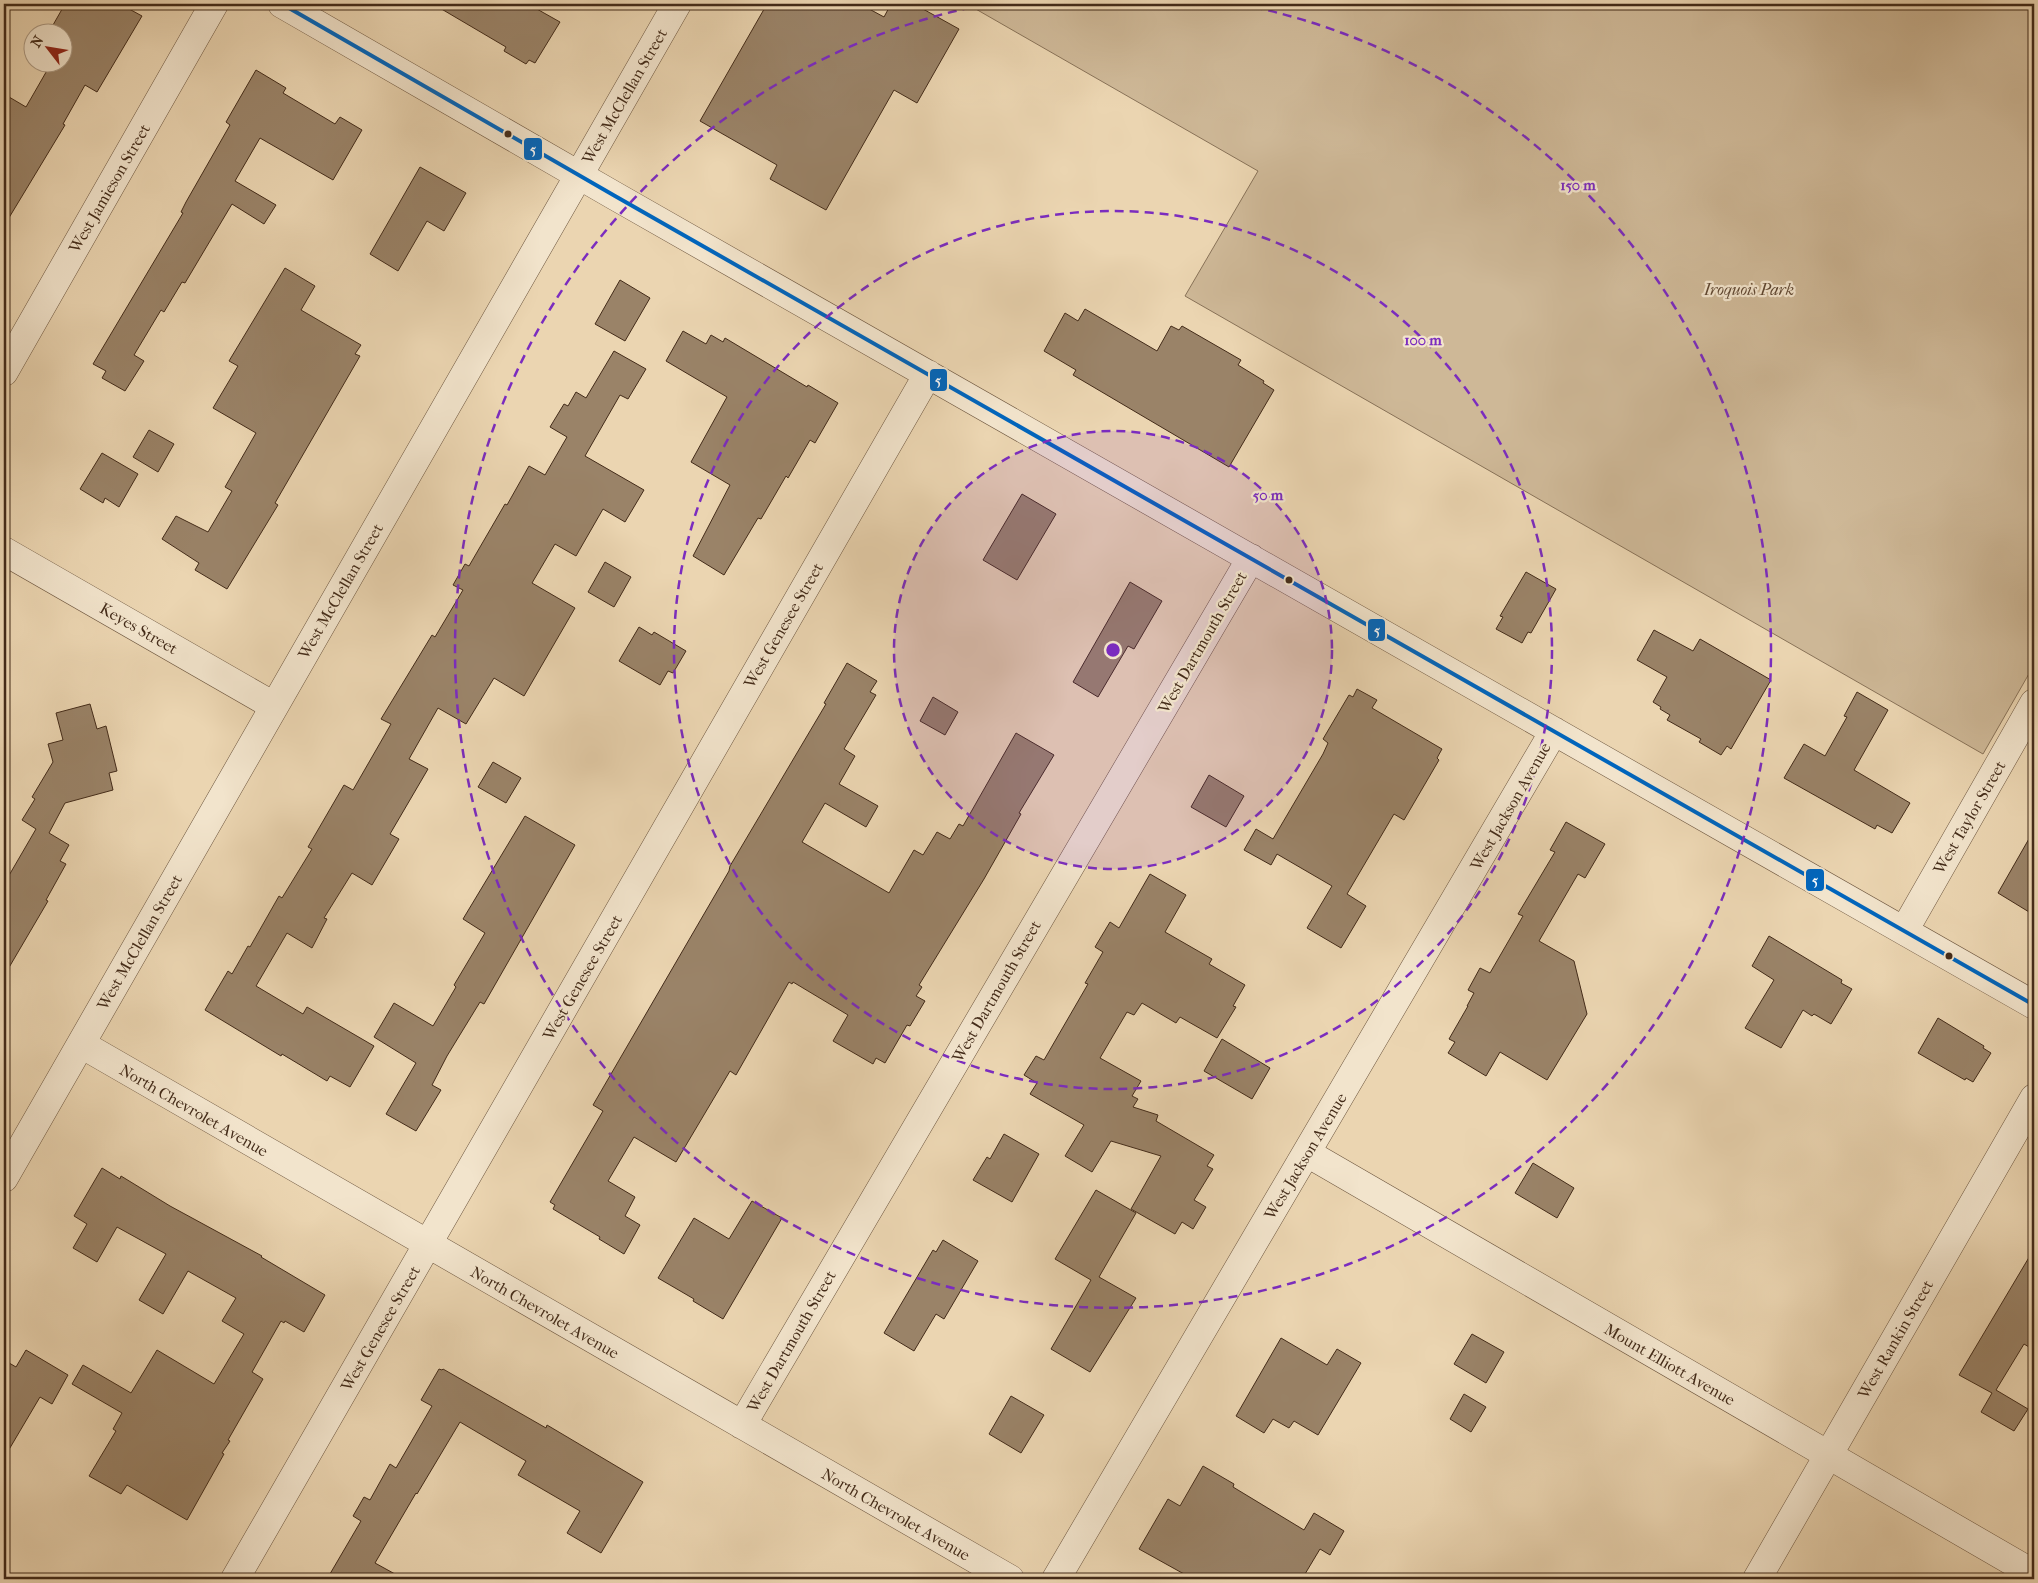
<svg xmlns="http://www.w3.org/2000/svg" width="2038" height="1583" font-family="'IM FELL French Canon',serif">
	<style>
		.green { fill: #ceb897; stroke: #887258 }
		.building { fill: #9a8368; stroke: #432b19 }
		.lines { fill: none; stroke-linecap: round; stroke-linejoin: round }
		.minor-casing { stroke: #6d563f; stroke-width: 29 }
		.minor { stroke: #f2e4cc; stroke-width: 28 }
		.bus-1-casing { stroke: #f2e4cc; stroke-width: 8 }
		.bus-1 { stroke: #0065bd; stroke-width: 4 }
		.ring { fill: none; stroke: #7b2cbf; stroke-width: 2.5; stroke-dasharray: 9 6 }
		.bus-dot { fill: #432b19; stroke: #f2e4cc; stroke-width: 2 }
		.labels { text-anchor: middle; stroke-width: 4.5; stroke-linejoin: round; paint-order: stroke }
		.street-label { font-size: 16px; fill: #432b19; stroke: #f2e4cc }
		.park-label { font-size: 16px; font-style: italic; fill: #5f4732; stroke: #f2e4cc }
		.centre { fill: #7b2cbf; stroke: #f2e4cc; stroke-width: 2.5 }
		.ring-label { font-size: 15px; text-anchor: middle; font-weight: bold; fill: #7b2cbf; stroke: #f2e4cc; stroke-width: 4.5; stroke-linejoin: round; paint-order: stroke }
		.line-badge { stroke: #f2e4cc; stroke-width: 2 }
		.badge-label { font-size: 14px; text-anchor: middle; font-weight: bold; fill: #fff }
	</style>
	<rect width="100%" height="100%" fill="#ebd5b1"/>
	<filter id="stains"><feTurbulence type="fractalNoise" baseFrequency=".004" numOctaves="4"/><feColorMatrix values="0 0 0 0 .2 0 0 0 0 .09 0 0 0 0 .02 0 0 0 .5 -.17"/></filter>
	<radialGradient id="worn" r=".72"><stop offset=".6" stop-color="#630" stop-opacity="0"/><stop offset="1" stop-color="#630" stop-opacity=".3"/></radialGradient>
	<!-- green -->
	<path class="green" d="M 967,4 L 2034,4 L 2034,665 L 1983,754 L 1185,296 L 1258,171 Z"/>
	<!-- building -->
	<path class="building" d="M 65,4 L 120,4 L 142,16 L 97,92 L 85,85 L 63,124 L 65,125 L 4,226 L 4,94 L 26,107 L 49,67 L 41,62 L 62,62 L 62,32 L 49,32 Z
		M 433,4 L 528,4 L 560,22 L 535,63 L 529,60 L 526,64 L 504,51 L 506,47 Z
		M 767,4 L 860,4 L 884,17 L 891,4 L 914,4 L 959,29 L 917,103 L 894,90 L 826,210 L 770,179 L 777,165 L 700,121 Z
		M 256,70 L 286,88 L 283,93 L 335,124 L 340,117 L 362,130 L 333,180 L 260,138 L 235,181 L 276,205 L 264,224 L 232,204 L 185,283 L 182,282 L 164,312 L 161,310 L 134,355 L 144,361 L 125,391 L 102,378 L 106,371 L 93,364 L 183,213 L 181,212 L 186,202 L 230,125 L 226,122 Z
		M 420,167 L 466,193 L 444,231 L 427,221 L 398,271 L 370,254 Z
		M 285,268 L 315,286 L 301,310 L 361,345 L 355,354 L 360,356 L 275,503 L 278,505 L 227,589 L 195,570 L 199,563 L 162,539 L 176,516 L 208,532 L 232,491 L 225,487 L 256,433 L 213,408 L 238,366 L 229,361 Z
		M 620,280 L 650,298 L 625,341 L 595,324 Z
		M 1085,309 L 1157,351 L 1171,326 L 1179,330 L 1182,326 L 1241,360 L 1238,365 L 1264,381 L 1263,383 L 1274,390 L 1229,467 L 1073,375 L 1076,370 L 1044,351 L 1065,313 L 1078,321 Z
		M 683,331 L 706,344 L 711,335 L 723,342 L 725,338 L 807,387 L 808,385 L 838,403 L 815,443 L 810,440 L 788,478 L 786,476 L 761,519 L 758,518 L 724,575 L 693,556 L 730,485 L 691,462 L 727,397 L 666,361 Z
		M 614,351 L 646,369 L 628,399 L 620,395 L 585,456 L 644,490 L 625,522 L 603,509 L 576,556 L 555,544 L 532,583 L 575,608 L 524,696 L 494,678 L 466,724 L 438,708 L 409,759 L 428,769 L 390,834 L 399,839 L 372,885 L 352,873 L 324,918 L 327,919 L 312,948 L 287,933 L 256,986 L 303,1014 L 307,1007 L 374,1046 L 350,1087 L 330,1076 L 327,1081 L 282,1054 L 281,1056 L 205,1010 L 228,971 L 232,974 L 248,946 L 250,947 L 279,896 L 282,898 L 312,849 L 308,847 L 344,785 L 353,790 L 391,724 L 381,719 L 432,635 L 435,637 L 463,590 L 453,585 L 465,564 L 469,566 L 505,504 L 507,505 L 529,466 L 545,475 L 567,437 L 550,427 L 564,404 L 568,406 L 576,392 L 586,398 Z
		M 149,430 L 174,444 L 158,472 L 133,457 Z
		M 102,453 L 138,474 L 119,507 L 105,498 L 103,503 L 80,489 Z
		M 1022,494 L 1056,514 L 1017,580 L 983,560 Z
		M 605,562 L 631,577 L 614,607 L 588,592 Z
		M 1526,572 L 1556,589 L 1531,633 L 1528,632 L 1522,643 L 1496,629 L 1503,617 L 1500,616 Z
		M 1130,582 L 1162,601 L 1134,649 L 1128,646 L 1098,697 L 1073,682 Z
		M 639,627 L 652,635 L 654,632 L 686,651 L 673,673 L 668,671 L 660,685 L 619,661 Z
		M 1654,630 L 1693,651 L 1700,639 L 1771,680 L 1731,749 L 1727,746 L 1721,755 L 1699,742 L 1701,739 L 1667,720 L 1670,715 L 1660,709 L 1661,707 L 1653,702 L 1667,677 L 1637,660 Z
		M 847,663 L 877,681 L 870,692 L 876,695 L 844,749 L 855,756 L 839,784 L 878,806 L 866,827 L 825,803 L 802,842 L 889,893 L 914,850 L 923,855 L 937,832 L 950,839 L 959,824 L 963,826 L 1016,733 L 1054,755 L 1019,813 L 1021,814 L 984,879 L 919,985 L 922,987 L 916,996 L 925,1001 L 910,1026 L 907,1025 L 885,1063 L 876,1058 L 873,1064 L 833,1041 L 848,1015 L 793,982 L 792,984 L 789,982 L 736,1075 L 730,1071 L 676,1162 L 634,1137 L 608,1181 L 635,1197 L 625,1216 L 640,1225 L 624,1254 L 599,1239 L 600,1237 L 553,1209 L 555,1205 L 550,1202 L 603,1111 L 593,1105 L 729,871 L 730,866 L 826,704 L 824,703 Z
		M 1357,689 L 1377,700 L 1372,708 L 1442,749 L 1437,758 L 1439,760 L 1404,820 L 1394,814 L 1347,894 L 1366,906 L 1341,948 L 1307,928 L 1332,886 L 1277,854 L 1271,865 L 1244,850 L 1256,829 L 1273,839 L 1323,754 L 1328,743 L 1323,739 L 1349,695 L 1353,697 Z
		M 1857,692 L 1888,710 L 1854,770 L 1910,803 L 1892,833 L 1877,825 L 1875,829 L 1784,778 L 1804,744 L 1825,756 L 1847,717 L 1844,716 Z
		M 933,697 L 958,712 L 945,735 L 920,721 Z
		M 90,704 L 97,729 L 106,726 L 117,771 L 109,773 L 113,790 L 65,803 L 49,833 L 69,845 L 60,861 L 66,864 L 46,900 L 48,901 L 4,976 L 4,884 L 36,829 L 22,820 L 35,799 L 32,797 L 53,762 L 48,744 L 63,740 L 56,713 Z
		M 493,762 L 521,778 L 506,803 L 478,787 Z
		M 1209,775 L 1244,796 L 1226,827 L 1191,807 Z
		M 525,816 L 575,845 L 484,1004 L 480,1002 L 447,1056 L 432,1085 L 441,1090 L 416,1131 L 386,1114 L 416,1063 L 374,1037 L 394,1003 L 433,1026 L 456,987 L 454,985 L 485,933 L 463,919 Z
		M 1566,822 L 1605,844 L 1585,878 L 1578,874 L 1539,941 L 1574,961 L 1587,1014 L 1547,1080 L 1500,1052 L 1486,1076 L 1448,1053 L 1455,1042 L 1449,1039 L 1468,1006 L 1467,1006 L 1474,993 L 1468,990 L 1480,968 L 1490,973 L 1523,916 L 1518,914 L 1555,852 L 1550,850 Z
		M 2034,830 L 2034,915 L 1998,893 Z
		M 1150,874 L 1186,895 L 1165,932 L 1212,959 L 1209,964 L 1245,985 L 1233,1006 L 1236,1007 L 1217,1038 L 1180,1017 L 1176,1023 L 1142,1003 L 1134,1015 L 1127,1012 L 1100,1058 L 1141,1081 L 1132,1096 L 1138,1099 L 1133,1107 L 1158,1115 L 1156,1121 L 1214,1155 L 1207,1166 L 1213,1169 L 1194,1200 L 1206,1207 L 1193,1229 L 1182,1222 L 1175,1234 L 1131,1209 L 1161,1156 L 1111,1141 L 1092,1172 L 1065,1156 L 1084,1125 L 1030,1094 L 1037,1083 L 1024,1075 L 1036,1056 L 1044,1060 L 1088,984 L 1085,983 L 1103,952 L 1095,947 L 1110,922 L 1119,928 Z
		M 1769,936 L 1842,980 L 1841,983 L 1852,989 L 1831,1024 L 1814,1014 L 1812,1016 L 1803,1010 L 1781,1048 L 1745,1028 L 1774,980 L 1752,966 Z
		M 1938,1018 L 1984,1046 L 1983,1048 L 1991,1053 L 1973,1082 L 1966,1078 L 1965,1080 L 1918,1053 Z
		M 1222,1039 L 1270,1068 L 1252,1099 L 1204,1071 Z
		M 1004,1134 L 1039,1154 L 1012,1202 L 973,1180 L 987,1157 L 990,1159 Z
		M 1533,1163 L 1574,1188 L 1557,1218 L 1515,1193 Z
		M 102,1168 L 120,1179 L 121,1176 L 170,1206 L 262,1256 L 261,1257 L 325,1295 L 304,1332 L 285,1321 L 284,1323 L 281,1321 L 252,1372 L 263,1379 L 228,1440 L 230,1441 L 222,1453 L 224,1454 L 187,1520 L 127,1485 L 121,1494 L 89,1476 L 116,1431 L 113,1429 L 122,1413 L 72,1384 L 83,1365 L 131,1393 L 157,1350 L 214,1384 L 244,1334 L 222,1321 L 236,1298 L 188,1271 L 163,1314 L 139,1300 L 166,1254 L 117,1227 L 97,1262 L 73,1248 L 87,1224 L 74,1216 Z
		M 1096,1190 L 1136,1213 L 1099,1277 L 1136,1298 L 1090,1372 L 1051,1349 L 1091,1280 L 1055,1259 Z
		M 752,1201 L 782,1218 L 723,1319 L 693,1301 L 694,1299 L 658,1278 L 694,1218 L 729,1239 Z
		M 943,1240 L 978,1261 L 944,1319 L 936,1314 L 914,1351 L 884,1333 L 933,1250 L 936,1252 Z
		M 2034,1249 L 2034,1350 L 2024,1344 L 1996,1390 L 2028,1409 L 2014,1431 L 1981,1412 L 1992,1393 L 1959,1375 Z
		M 1472,1334 L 1504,1352 L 1486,1383 L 1454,1364 Z
		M 1281,1338 L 1327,1365 L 1337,1349 L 1361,1363 L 1318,1435 L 1294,1421 L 1289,1428 L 1273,1419 L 1264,1433 L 1236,1416 Z
		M 26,1350 L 68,1375 L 52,1404 L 40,1397 L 4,1458 L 4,1360 L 16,1367 Z
		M 439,1369 L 442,1370 L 443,1369 L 546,1428 L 547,1425 L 643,1482 L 601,1553 L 567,1533 L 580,1511 L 518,1475 L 526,1461 L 460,1422 L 417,1494 L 416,1493 L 375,1563 L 404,1579 L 327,1579 L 361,1521 L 353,1516 L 364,1497 L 370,1500 L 390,1464 L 396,1468 L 432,1406 L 421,1400 Z
		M 1464,1394 L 1486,1407 L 1471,1432 L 1450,1419 Z
		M 1011,1396 L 1044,1415 L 1021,1453 L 989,1434 Z
		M 1203,1466 L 1234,1484 L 1233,1487 L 1304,1530 L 1314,1513 L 1344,1531 L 1330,1555 L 1320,1549 L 1302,1579 L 1193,1579 L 1139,1549 L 1168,1499 L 1180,1506 Z"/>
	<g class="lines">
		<!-- minor casing -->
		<g class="minor-casing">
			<path id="minor" d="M 282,4 L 615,196 L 2034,1005
				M 4,372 L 214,4
				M 4,551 L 274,706
				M 1904,931 L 2034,703
				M 81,1044 L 1010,1579
				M 1307,1153 L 2034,1574
				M 4,1178 L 677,4
				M 742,1425 L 1251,558
				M 235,1579 L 928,374
				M 1056,1579 L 1554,731
				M 1757,1579 L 2034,1098"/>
		</g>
		<!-- minor -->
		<use href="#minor" class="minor"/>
		<!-- bus-1 casing -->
		<g class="bus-1-casing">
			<path id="bus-1" d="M 282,4 L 615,196 L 2034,1005"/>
		</g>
		<!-- bus-1 -->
		<use href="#bus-1" class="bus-1"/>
	</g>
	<!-- distance rings -->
	<circle cx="1113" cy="650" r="219" fill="#7b2cbf" fill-opacity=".12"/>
	<g class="ring">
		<circle cx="1113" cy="650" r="219"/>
		<circle cx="1113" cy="650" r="439"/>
		<path d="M1239 4A658 658 0 1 1 987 4"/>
	</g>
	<!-- markers -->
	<g class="bus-dot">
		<circle cx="508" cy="134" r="4.5"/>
		<circle cx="1289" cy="580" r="4.5"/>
		<circle cx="1949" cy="956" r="4.5"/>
	</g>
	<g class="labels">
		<!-- street labels -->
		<g class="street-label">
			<text transform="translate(624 96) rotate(-60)" y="6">West McClellan Street</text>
			<text transform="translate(109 188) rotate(-60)" y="6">West Jamieson Street</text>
			<text transform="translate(340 591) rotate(-60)" y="6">West McClellan Street</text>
			<text transform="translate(783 625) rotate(-60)" y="6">West Genesee Street</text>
			<text transform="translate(139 628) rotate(30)" y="6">Keyes Street</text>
			<text transform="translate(1202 642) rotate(-60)" y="6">West Dartmouth Street</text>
			<text transform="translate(1510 806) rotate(-60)" y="6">West Jackson Avenue</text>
			<text transform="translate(1969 817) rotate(-60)" y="6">West Taylor Street</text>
			<text transform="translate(139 942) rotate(-60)" y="6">West McClellan Street</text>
			<text transform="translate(582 977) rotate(-60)" y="6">West Genesee Street</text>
			<text transform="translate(996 991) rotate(-60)" y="6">West Dartmouth Street</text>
			<text transform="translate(194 1110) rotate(30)" y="6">North Chevrolet Avenue</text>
			<text transform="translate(1305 1156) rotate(-59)" y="6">West Jackson Avenue</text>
			<text transform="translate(545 1312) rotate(30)" y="6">North Chevrolet Avenue</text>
			<text transform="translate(380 1328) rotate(-60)" y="6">West Genesee Street</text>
			<text transform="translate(1895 1339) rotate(-60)" y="6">West Rankin Street</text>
			<text transform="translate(791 1341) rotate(-60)" y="6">West Dartmouth Street</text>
			<text transform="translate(1670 1364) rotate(30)" y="6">Mount Elliott Avenue</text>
			<text transform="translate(896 1514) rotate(30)" y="6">North Chevrolet Avenue</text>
		</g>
		<!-- park labels -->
		<g class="park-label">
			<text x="1749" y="295">Iroquois Park</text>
		</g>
	</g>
	<circle cx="1113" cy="650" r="8" class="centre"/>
	<g class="ring-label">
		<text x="1578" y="190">150 m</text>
		<text x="1423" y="345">100 m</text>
		<text x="1268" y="500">50 m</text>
	</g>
	<g class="line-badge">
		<rect x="523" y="137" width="20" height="24" rx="5" fill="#0065bd"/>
		<rect x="929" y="368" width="19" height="24" rx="5" fill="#0065bd"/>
		<rect x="1367" y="618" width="19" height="24" rx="5" fill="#0065bd"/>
		<rect x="1805" y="868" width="20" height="24" rx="5" fill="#0065bd"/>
	</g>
	<g class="badge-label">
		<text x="533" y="154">5</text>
		<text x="938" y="385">5</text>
		<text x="1377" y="635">5</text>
		<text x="1815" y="885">5</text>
	</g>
	<!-- margin -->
	<rect width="2038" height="1583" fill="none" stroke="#ebd5b1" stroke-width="20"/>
	<rect x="5" y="5" width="2028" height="1573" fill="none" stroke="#432b19" stroke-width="2.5"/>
	<rect x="10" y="10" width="2018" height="1563" fill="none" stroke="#432b19"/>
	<!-- north arrow -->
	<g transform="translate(48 48) rotate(301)"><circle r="24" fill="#f2e4cc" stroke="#ac9a84"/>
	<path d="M0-4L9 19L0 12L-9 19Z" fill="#8f2418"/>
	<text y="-8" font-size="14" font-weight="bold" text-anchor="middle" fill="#432b19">N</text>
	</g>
	<rect width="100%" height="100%" filter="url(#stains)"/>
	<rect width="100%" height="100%" fill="url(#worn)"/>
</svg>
